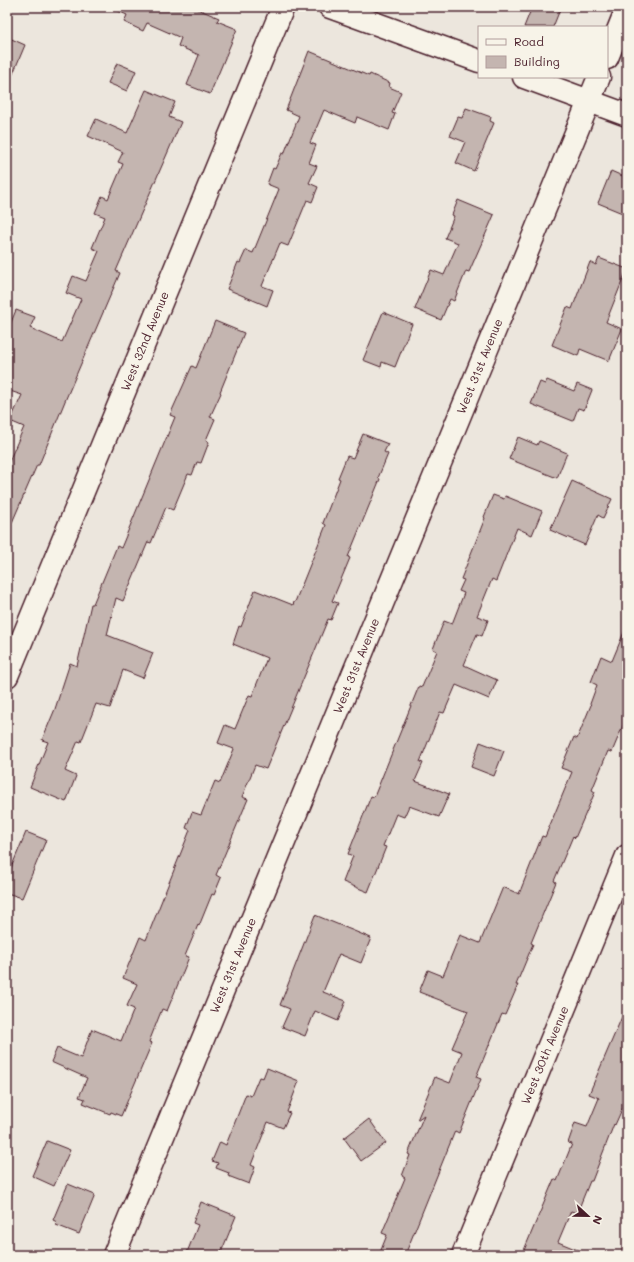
<svg xmlns="http://www.w3.org/2000/svg" width="634" height="1262" font-family="Mali,sans-serif">
	<style>
		.building { fill: #c4b5b0; stroke: #4a1f2b }
		.lines { fill: none; stroke-linecap: round; stroke-linejoin: round }
		.minor-casing { stroke: #4a1f2b; stroke-width: 25 }
		.minor { stroke: #f7f3e8; stroke-width: 22 }
		.labels { text-anchor: middle; stroke-width: 3; stroke-linejoin: round; paint-order: stroke }
		.street-label { font-size: 12px; fill: #4a1f2b; stroke: #f7f3e8 }
	</style>
	<rect width="100%" height="100%" fill="#ece6dd"/>
	<filter id="ink" filterUnits="userSpaceOnUse"><feTurbulence type="fractalNoise" baseFrequency=".025" numOctaves="2"/><feDisplacementMap in="SourceGraphic" scale="8" xChannelSelector="R" yChannelSelector="G"/><feConvolveMatrix kernelMatrix="1 2 1 2 8 2 1 2 1" color-interpolation-filters="sRGB"/></filter>
	<g filter="url(#ink)">
		<!-- building -->
		<path class="building" d="M 109,7 L 193,7 L 219,18 L 217,21 L 237,29 L 210,94 L 187,85 L 199,55 L 178,46 L 181,38 L 147,23 L 143,31 L 124,22 L 127,15 Z
			M 532,7 L 561,7 L 553,27 L 524,27 Z
			M 7,37 L 25,45 L 7,88 Z
			M 309,51 L 369,76 L 370,74 L 390,83 L 389,87 L 401,92 L 392,113 L 395,114 L 389,130 L 357,117 L 355,123 L 324,110 L 310,143 L 316,145 L 309,163 L 317,166 L 309,183 L 318,187 L 312,202 L 307,200 L 288,246 L 280,243 L 262,286 L 273,290 L 267,306 L 227,289 L 238,262 L 240,263 L 246,250 L 253,253 L 279,189 L 267,184 L 273,168 L 275,169 L 282,153 L 284,154 L 299,116 L 286,110 Z
			M 117,63 L 136,71 L 127,91 L 108,83 Z
			M 146,90 L 175,102 L 169,117 L 181,122 L 116,271 L 120,273 L 65,401 L 39,465 L 37,465 L 7,534 L 7,466 L 24,427 L 10,421 L 22,395 L 7,390 L 7,332 L 16,310 L 35,317 L 30,328 L 62,342 L 81,299 L 66,293 L 73,276 L 86,281 L 99,251 L 92,248 L 105,217 L 95,213 L 102,196 L 108,199 L 123,164 L 118,162 L 123,152 L 88,136 L 96,119 L 127,133 Z
			M 466,108 L 491,117 L 490,121 L 494,123 L 474,171 L 456,163 L 465,142 L 450,136 L 458,117 L 462,118 Z
			M 611,171 L 627,178 L 627,215 L 598,203 Z
			M 458,200 L 494,215 L 469,272 L 466,271 L 454,301 L 450,299 L 441,320 L 415,309 L 431,270 L 444,275 L 458,243 L 445,238 L 454,216 L 452,215 Z
			M 599,258 L 627,269 L 606,322 L 622,329 L 609,361 L 580,349 L 578,356 L 552,345 L 567,307 L 572,309 L 590,262 L 596,265 Z
			M 383,312 L 412,324 L 395,367 L 382,362 L 381,367 L 363,360 Z
			M 215,321 L 244,333 L 220,392 L 221,393 L 210,417 L 215,419 L 206,440 L 209,442 L 201,463 L 197,462 L 192,475 L 188,474 L 173,510 L 166,507 L 151,543 L 148,542 L 123,601 L 116,598 L 107,635 L 153,653 L 143,678 L 123,670 L 110,708 L 96,704 L 81,742 L 78,741 L 65,771 L 76,776 L 66,802 L 30,787 L 48,742 L 42,740 L 55,709 L 70,663 L 77,666 L 91,604 L 93,604 L 117,546 L 121,548 L 175,417 L 170,415 L 192,366 L 196,368 Z
			M 547,380 L 574,391 L 577,384 L 592,390 L 584,410 L 578,408 L 573,421 L 531,404 L 540,382 L 545,384 Z
			M 363,434 L 388,444 L 384,452 L 388,454 L 378,478 L 380,479 L 348,557 L 350,558 L 332,601 L 338,603 L 331,620 L 328,619 L 266,769 L 255,765 L 242,797 L 248,799 L 216,875 L 221,878 L 214,895 L 212,894 L 199,926 L 198,925 L 185,956 L 189,957 L 167,1011 L 162,1009 L 149,1042 L 152,1043 L 121,1116 L 111,1112 L 110,1114 L 83,1103 L 85,1099 L 79,1097 L 87,1078 L 51,1062 L 57,1048 L 81,1058 L 92,1029 L 121,1041 L 134,1009 L 127,1006 L 137,984 L 123,978 L 140,937 L 146,940 L 190,830 L 186,828 L 192,812 L 201,815 L 215,781 L 220,783 L 234,749 L 218,743 L 225,725 L 235,729 L 249,695 L 252,696 L 267,658 L 233,644 L 239,626 L 241,627 L 255,590 L 293,605 L 294,602 L 295,602 L 326,525 L 323,523 L 340,479 L 338,478 L 347,456 L 353,458 Z
			M 518,437 L 537,445 L 539,441 L 567,453 L 557,478 L 509,459 Z
			M 572,481 L 612,499 L 603,518 L 598,515 L 585,545 L 550,530 Z
			M 493,495 L 504,499 L 505,496 L 542,511 L 532,535 L 517,528 L 496,581 L 492,579 L 477,616 L 488,620 L 482,636 L 477,634 L 464,665 L 497,680 L 489,699 L 456,685 L 444,713 L 440,712 L 420,762 L 423,763 L 415,781 L 449,794 L 439,817 L 409,806 L 404,817 L 396,814 L 383,846 L 386,847 L 368,892 L 343,882 L 353,856 L 348,854 L 371,796 L 374,797 L 419,686 L 422,687 L 437,651 L 433,649 L 444,621 L 452,624 L 464,593 L 459,591 L 464,580 L 461,579 L 485,518 L 484,517 Z
			M 627,625 L 627,716 L 612,752 L 608,751 L 592,790 L 595,792 L 575,838 L 573,836 L 554,881 L 556,882 L 531,943 L 533,944 L 516,985 L 518,985 L 505,1015 L 502,1014 L 476,1077 L 481,1079 L 459,1133 L 455,1131 L 405,1255 L 379,1255 L 387,1235 L 382,1233 L 405,1178 L 402,1176 L 410,1155 L 408,1154 L 424,1115 L 417,1120 L 435,1077 L 450,1083 L 462,1052 L 452,1048 L 468,1011 L 419,992 L 428,970 L 443,976 L 460,935 L 480,943 L 503,887 L 519,894 L 542,836 L 545,837 L 572,772 L 561,768 L 574,737 L 577,739 L 591,705 L 590,704 L 597,685 L 591,682 L 601,656 L 612,661 Z
			M 480,742 L 504,751 L 494,776 L 471,767 Z
			M 26,832 L 46,840 L 22,898 L 7,893 L 7,867 L 11,868 Z
			M 315,915 L 371,938 L 361,963 L 339,954 L 323,992 L 346,1001 L 338,1021 L 315,1011 L 305,1036 L 282,1027 L 290,1009 L 280,1005 Z
			M 627,1005 L 627,1098 L 615,1125 L 614,1124 L 592,1181 L 590,1181 L 577,1213 L 571,1211 L 558,1242 L 590,1255 L 522,1255 L 554,1179 L 557,1181 L 572,1144 L 568,1143 L 575,1123 L 587,1127 L 599,1098 L 589,1094 Z
			M 267,1068 L 299,1081 L 287,1112 L 290,1113 L 283,1128 L 268,1122 L 251,1165 L 255,1167 L 249,1184 L 228,1176 L 229,1173 L 216,1168 L 218,1163 L 212,1161 L 220,1142 L 226,1145 L 246,1094 L 251,1096 L 259,1077 L 263,1078 Z
			M 369,1119 L 386,1143 L 361,1161 L 344,1138 Z
			M 47,1141 L 70,1150 L 54,1186 L 32,1176 Z
			M 68,1184 L 95,1195 L 79,1234 L 56,1225 L 57,1222 L 53,1220 Z
			M 201,1202 L 236,1216 L 220,1255 L 186,1255 L 198,1225 L 193,1223 Z"/>
		<g class="lines">
			<!-- minor casing -->
			<g class="minor-casing">
				<g id="minor">
					<path d="M 330,7 L 479,61"/>
					<path d="M 607,58 L 627,8"/>
					<path d="M 524,77 L 627,115"/>
					<path id="s1" d="M 7,676 L 283,7"/>
					<path id="s2" d="M 114,1255 L 599,77"/>
					<path id="s3" d="M 463,1255 L 627,856"/>
				</g>
			</g>
			<!-- minor -->
			<use href="#minor" class="minor"/>
		</g>
	</g>
	<g class="labels">
		<!-- street labels -->
		<g class="street-label">
			<text dy="4" stroke="none"><textPath href="#s1" startOffset="362">West 32nd Avenue</textPath></text>
			<text dy="4" stroke="none"><textPath href="#s2" startOffset="961">West 31st Avenue</textPath></text>
			<text dy="4" stroke="none"><textPath href="#s2" startOffset="637">West 31st Avenue</textPath></text>
			<text dy="4" stroke="none"><textPath href="#s2" startOffset="313">West 31st Avenue</textPath></text>
			<text dy="4" stroke="none"><textPath href="#s3" startOffset="216">West 30th Avenue</textPath></text>
		</g>
	</g>
	<!-- margin -->
	<rect width="634" height="1262" fill="none" stroke="#f7f3e8" stroke-width="24"/>
	<rect x="12" y="12" width="610" height="1238" fill="none" stroke="#4a1f2b" stroke-width="1.5" filter="url(#ink)"/>
	<!-- legend -->
	<rect x="478" y="26" width="130" height="52" fill="#f7f3e8" stroke="#b29e9c"/>
	<rect x="486" y="39" width="20" height="6" fill="#f7f3e8" stroke="#b29e9c"/>
	<text x="514" y="46" font-size="12" fill="#4a1f2b">Road</text>
	<rect x="486" y="56" width="20" height="12" fill="#c4b5b0" stroke="#b29e9c"/>
	<text x="514" y="66" font-size="12" fill="#4a1f2b">Building</text>
	<!-- north arrow -->
	<g transform="translate(588 1216) rotate(112)" stroke="#f7f3e8" stroke-width="3" paint-order="stroke">
	<path d="M0-3L7 15L0 10L-7 15Z" fill="#4a1f2b"/>
	<text y="-6" font-size="11" font-weight="bold" text-anchor="middle" fill="#4a1f2b">N</text>
	</g>
</svg>
